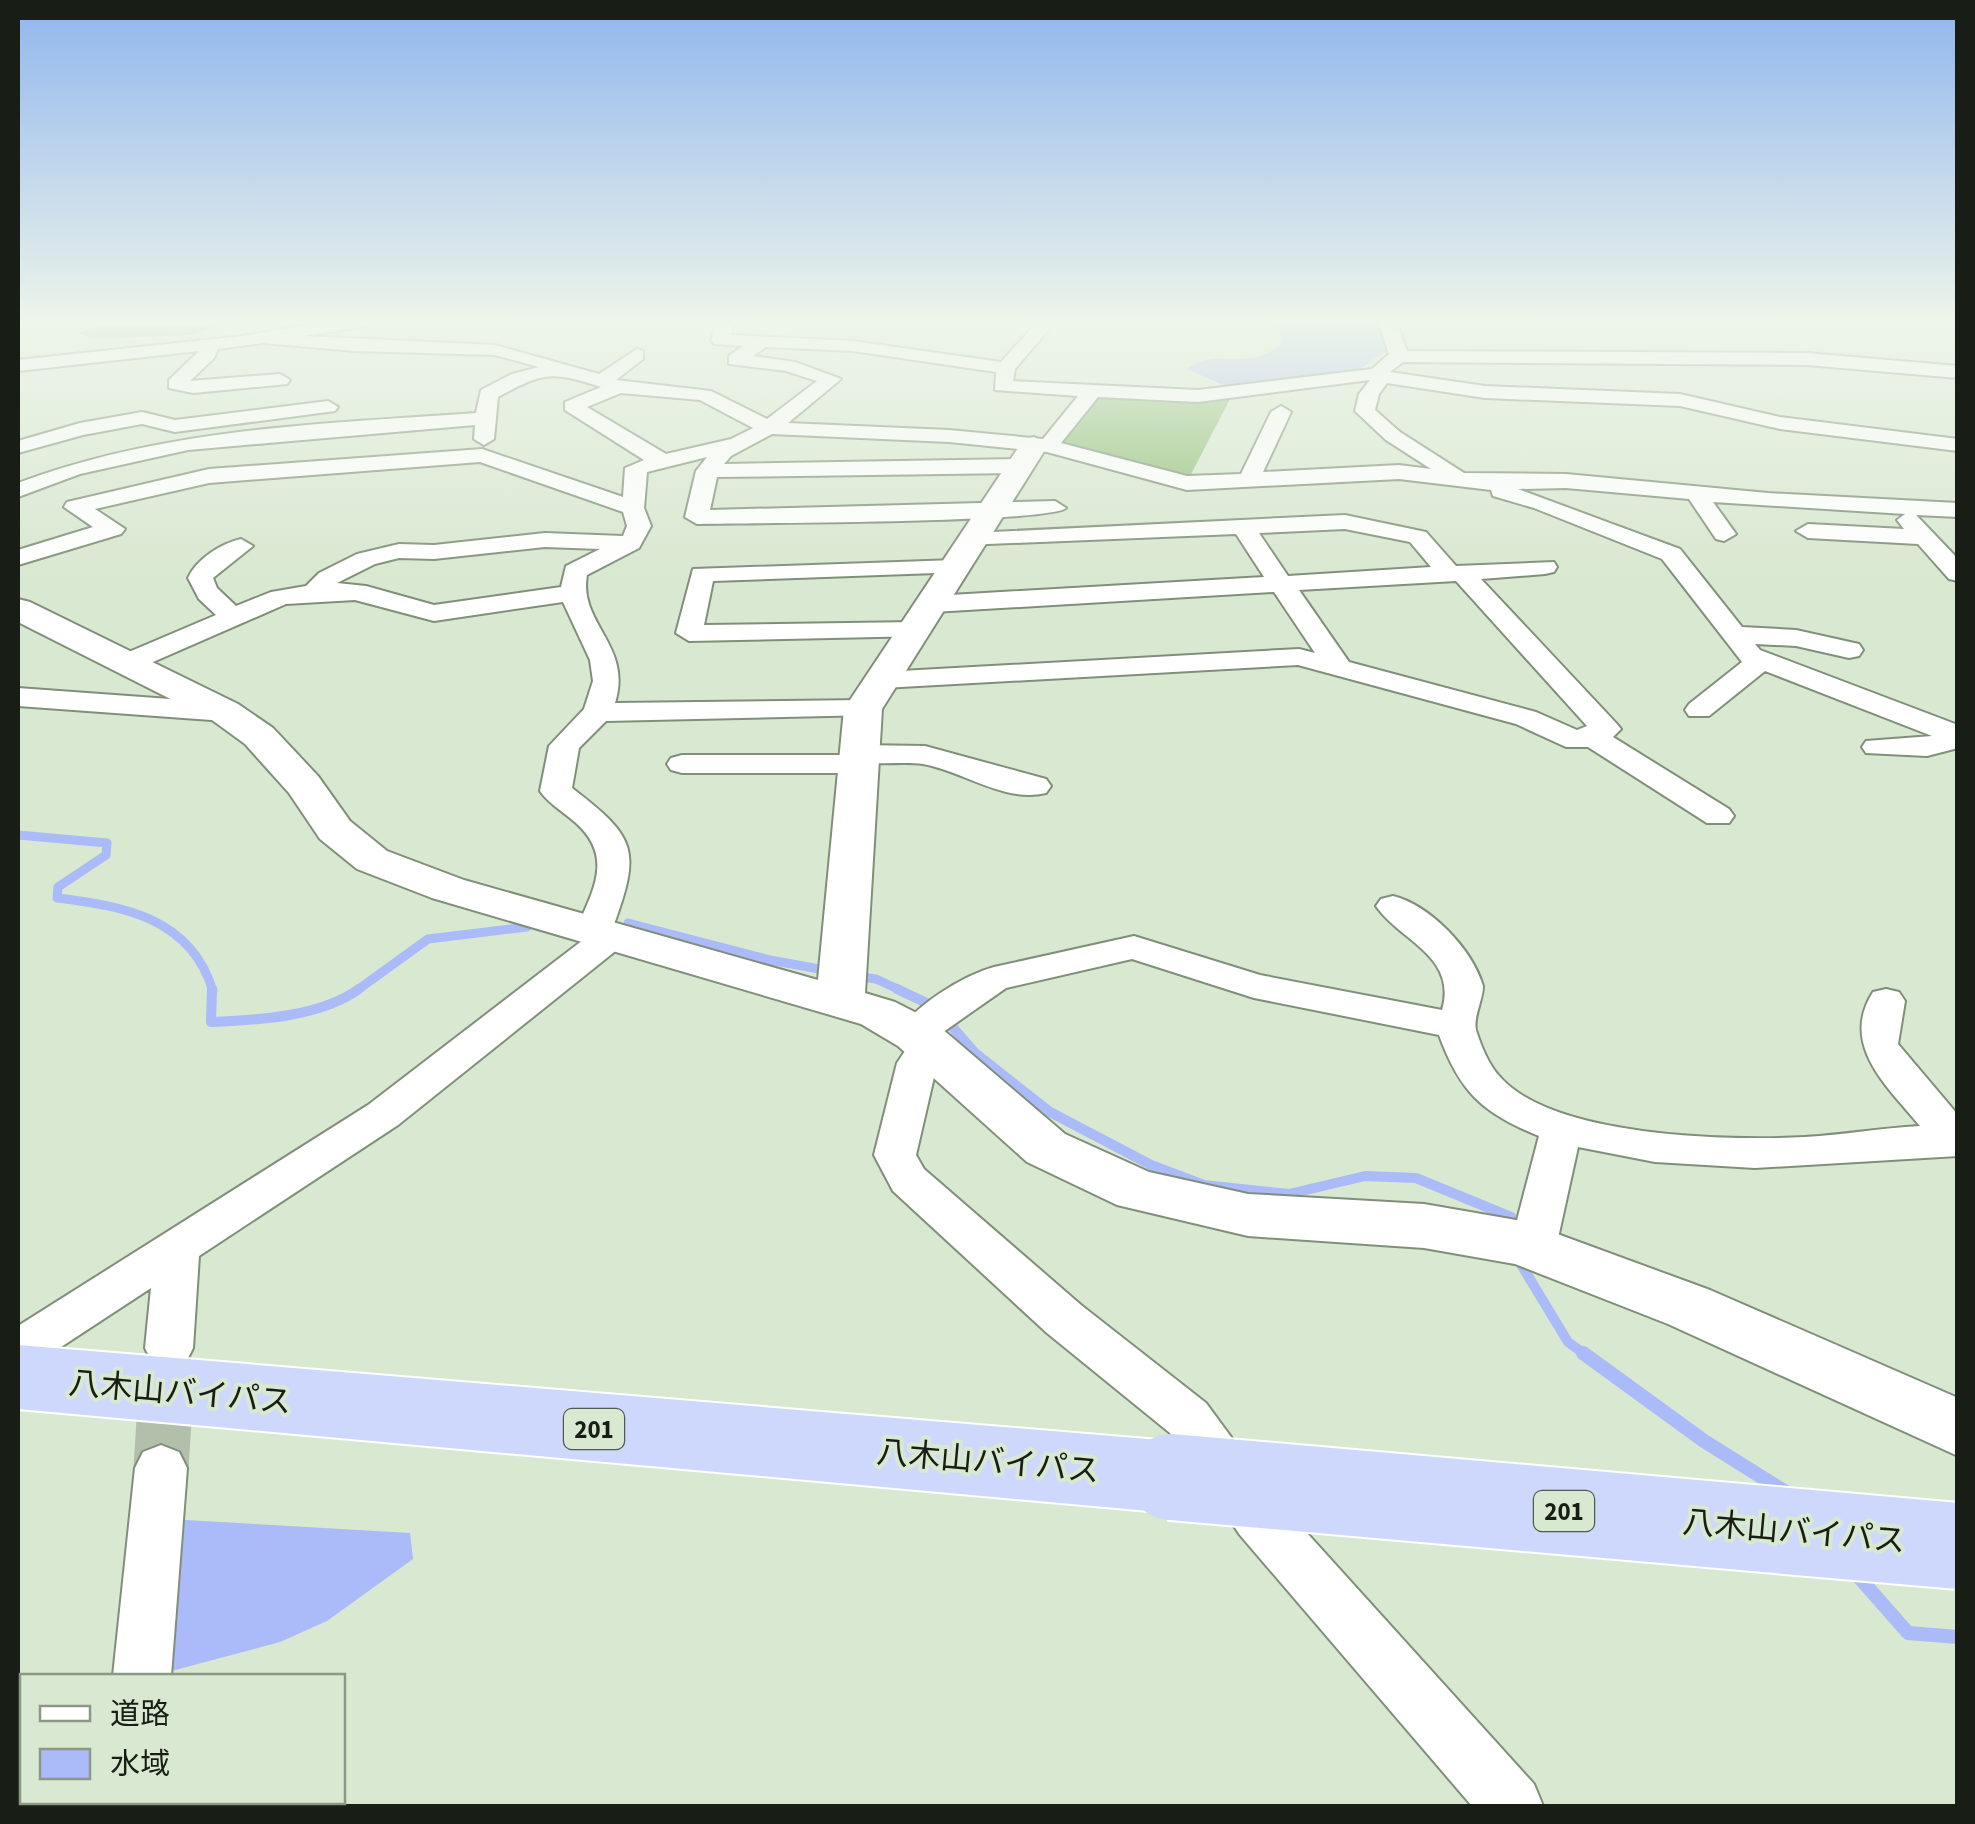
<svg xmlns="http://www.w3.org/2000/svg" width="1975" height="1824" font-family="'Source Sans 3','Noto Sans JP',sans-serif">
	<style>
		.green { fill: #91bf77 }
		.forest { fill: #85b46c }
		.water { fill: #abbaf8 }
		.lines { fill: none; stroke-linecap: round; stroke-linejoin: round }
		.stream-far2 { stroke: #abbaf8; stroke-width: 9 }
		.stream-far1 { stroke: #abbaf8; stroke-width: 10 }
		.stream { stroke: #abbaf8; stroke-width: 14 }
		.minor-tunnel { stroke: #b2bfab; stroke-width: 55; stroke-dasharray: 55 28; stroke-linecap: butt }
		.minor-casing { stroke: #818f7a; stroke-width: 4 }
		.tertiary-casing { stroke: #818f7a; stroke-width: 4 }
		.trunk-casing { stroke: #fff; stroke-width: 4 }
		.minor { fill: #fff; fill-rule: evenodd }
		.tertiary { fill: #fff; fill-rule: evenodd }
		.trunk { fill: #ced7fc; fill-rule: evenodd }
		.trunk-bridge-casing { stroke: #fff; stroke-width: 90; stroke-linecap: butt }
		.trunk-bridge { stroke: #ced7fc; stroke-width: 86 }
		.labels { text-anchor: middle; stroke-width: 8; stroke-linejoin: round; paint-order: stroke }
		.shield { fill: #d9e8d1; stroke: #525a4d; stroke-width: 2.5 }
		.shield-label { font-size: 25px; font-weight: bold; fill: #181d15 }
		.near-street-label { font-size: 32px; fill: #181d15; stroke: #d9e8d1 }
	</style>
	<rect width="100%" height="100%" fill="#d9e8d1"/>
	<!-- green -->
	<path class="green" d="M 1231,397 L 1187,482 L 1056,444 L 1094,398 Z"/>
	<!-- forest -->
	<path class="forest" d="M 88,321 L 238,321 L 188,335 L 92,339 L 79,333 L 103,324 Z"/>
	<!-- water -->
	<path class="water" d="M 1247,321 L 1381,321 L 1391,348 L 1357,371 L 1223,385 L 1187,369 C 1217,346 1243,373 1281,345 L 1281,334 L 1272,327 Z
		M 168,1519 L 410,1533 L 413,1559 L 327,1621 L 280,1642 L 164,1673 Z"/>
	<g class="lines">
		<!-- stream-far2 -->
		<path class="stream-far2" d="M 18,835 L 107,843 L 106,855 L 58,887 L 57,898 C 124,906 191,918 213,991
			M 628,923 L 770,960 L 830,971
			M 855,976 L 876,979 L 902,991
			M 356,991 L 428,939 L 527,927"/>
		<!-- stream-far1 -->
		<path class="stream-far1" d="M 212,989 L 211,1022 C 258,1020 320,1017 359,989
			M 897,989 L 935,1007 L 975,1053 L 1050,1112 L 1151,1165 L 1204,1185 L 1289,1194 L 1365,1176 L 1416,1178 L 1511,1217
			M 1519,1261 L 1568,1342 L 1586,1355"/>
		<!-- stream -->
		<path class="stream" d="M 1583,1353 L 1704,1441 L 1789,1494
			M 1857,1575 L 1908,1633 L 1958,1637"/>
		<!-- minor-tunnel -->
		<path class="minor-tunnel" d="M 161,1468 L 167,1373"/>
		<!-- minor casing -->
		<g class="minor-casing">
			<path id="minor" d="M 332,321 L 373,321 L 364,326 L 304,336 L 495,345 L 599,374 L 637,349 L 643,351 L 643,359 L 616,380 L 711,391 L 767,419 L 817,381 L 786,371 L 729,364 L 729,356 L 743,346 L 714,344 L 711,340 L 718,321 L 736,321 L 731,335 L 853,341 L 1001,362 L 1038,321 L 1056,321 L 1015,369 L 1013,381 L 1198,390 L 1372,369 L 1389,354 L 1378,321 L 1396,321 L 1407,351 L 1807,353 L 1958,366 L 1958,378 L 1807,365 L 1403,362 L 1390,372 L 1485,386 L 1680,394 L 1780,417 L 1958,439 L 1958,451 L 1780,429 L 1680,406 L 1485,398 L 1387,383 L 1379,394 L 1375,410 L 1400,432 L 1464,473 L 1566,474 L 1768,493 L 1958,503 L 1958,517 L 1916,515 L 1958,559 L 1958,581 L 1949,579 L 1918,544 L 1808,538 L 1796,531 L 1808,524 L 1904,529 L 1897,520 L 1905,514 L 1713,502 L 1736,534 L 1724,541 L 1716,539 L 1689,499 L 1566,488 L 1518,489 L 1680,549 L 1742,627 L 1796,630 L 1859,644 L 1863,650 L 1859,656 L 1849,658 L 1796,646 L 1755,644 L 1760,650 L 1958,725 L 1958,748 L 1927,756 L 1866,753 L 1862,747 L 1866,741 L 1932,736 L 1765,671 L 1709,716 L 1689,716 L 1685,710 L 1689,704 L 1742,662 L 1662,559 L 1534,508 L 1493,496 L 1491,490 L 1399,479 L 1187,490 L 1047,452 L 949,442 L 772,434 L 731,456 L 724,464 L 1018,459 L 1029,466 L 1018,473 L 717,477 L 710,510 L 1055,501 L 1066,508 C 1052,523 743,523 697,524 L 685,517 L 696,471 L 707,457 L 647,472 L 644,508 L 651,526 L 639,548 L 587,575 C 578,624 633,645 615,703 L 863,700 L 873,703 L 877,709 L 873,715 L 606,721 L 579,748 L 572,788 C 637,838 641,850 613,927 L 623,929 L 628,937 L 623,945 L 398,1125 L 199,1256 L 193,1348 L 186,1362 L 169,1368 L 152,1362 L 145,1348 L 151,1288 L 35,1364 L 18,1370 L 18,1326 L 368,1105 L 583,940 L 575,932 C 592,892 615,858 576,823 C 564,812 549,804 540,791 L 549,746 L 584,709 L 593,681 L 590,660 L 563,602 L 434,621 L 355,600 L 286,604 L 137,669 L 117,669 L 113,663 L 117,657 L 216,615 L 199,599 L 188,578 C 197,559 220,544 241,539 L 253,546 L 213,578 L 217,588 L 236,606 L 271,592 L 306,586 L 319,573 L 357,554 L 399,544 L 434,545 L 545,533 L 623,536 L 627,526 L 623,512 L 480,462 L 209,483 L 95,509 L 125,529 L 121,534 L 18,565 L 18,550 L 93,527 L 64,507 L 67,502 L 209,469 L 482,449 L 623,497 L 625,468 L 644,460 L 565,410 L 565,402 L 601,387 C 551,371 544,372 498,397 L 494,439 L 484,445 L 474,439 L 475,425 L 188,450 L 80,474 L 18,497 L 18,483 C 166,428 320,424 476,413 L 481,390 L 512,374 L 539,367 L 495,355 L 355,351 L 263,343 L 218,349 L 214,358 L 190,381 L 280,374 L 290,380 L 287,384 L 193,393 L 169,388 L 169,380 L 199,351 L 18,371 L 18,360 L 242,336 ZM 766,347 L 853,351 L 996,372 L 995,390 L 1078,396 L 1043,439 L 949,430 L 788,423 L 841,379 L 795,362 L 753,356 ZM 1370,380 L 1359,394 L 1355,411 L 1386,440 L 1431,469 L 1399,465 L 1263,472 L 1291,412 L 1281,406 L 1271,412 L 1241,474 L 1187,476 L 1061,443 L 1098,397 L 1198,402 ZM 621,393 L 700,400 L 753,428 L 731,439 L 666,454 L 587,407 ZM 545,547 L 600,549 L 566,566 L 561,587 L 434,605 L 366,586 L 337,583 L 375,564 L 399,558 L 434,559 Z
				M 328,401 L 338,407 L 335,411 L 175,432 L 142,424 L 83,435 L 18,453 L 18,441 L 80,423 L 142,412 L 175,420 Z
				M 1345,515 L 1426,532 L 1456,566 L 1554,562 L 1557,567 L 1554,572 L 1545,574 L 1481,579 L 1616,723 L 1621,729 L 1613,737 L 1729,809 L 1734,816 L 1729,823 L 1707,823 L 1588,747 L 1566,747 L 1516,724 L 1298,665 L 883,688 L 869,680 L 883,672 L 1299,649 L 1315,653 L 1274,592 L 933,612 L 920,604 L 933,596 L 1264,577 L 1236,534 L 964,545 L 960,540 L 972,533 ZM 1345,529 L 1410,542 L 1431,567 L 1288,576 L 1259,533 ZM 1456,581 L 1587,726 L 1577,730 L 1536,712 L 1349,662 L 1299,590 Z
				M 955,560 L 967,567 L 964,572 L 713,581 L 704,625 L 915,622 L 924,624 L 928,630 L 924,636 L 689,641 L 676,633 L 693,569 Z
				M 18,688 L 225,703 L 235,706 L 240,712 L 235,718 L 225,721 L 18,706 Z
				M 860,745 L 925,746 L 1046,779 L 1051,786 L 1046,793 C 1004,803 963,771 923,764 C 908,762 890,764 875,763 L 871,770 L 860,773 L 682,773 L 671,770 L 667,764 L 671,758 L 682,755 L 845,755 L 849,748 Z
				M 1393,896 C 1430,905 1472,949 1483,986 C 1483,1000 1473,1017 1476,1030 C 1481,1046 1489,1066 1501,1078 C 1555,1137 1728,1141 1805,1137 C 1843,1135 1881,1128 1920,1126 C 1888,1087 1839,1045 1873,992 L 1886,989 L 1899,992 L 1905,1001 L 1898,1044 L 1958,1115 L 1958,1156 L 1755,1168 L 1655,1162 L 1578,1147 L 1556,1247 L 1549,1259 L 1533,1264 L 1517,1259 L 1510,1247 L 1539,1136 C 1482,1113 1460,1092 1439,1035 L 1254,998 L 1132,959 L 1006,988 L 939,1035 L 948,1045 L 937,1064 L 916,1155 L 924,1169 L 1081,1305 L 1206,1403 L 1278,1501 L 1534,1784 L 1543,1806 L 1472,1806 L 1240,1535 L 1170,1433 L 1047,1333 L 893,1191 L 874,1155 L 897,1063 L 909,1045 L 902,1043 L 897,1034 C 914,1006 962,976 994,967 L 1134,936 L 1260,975 L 1442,1010 C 1458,956 1400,941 1376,906 L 1381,899 Z
				M 161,1445 L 179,1452 L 187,1468 L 171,1676 L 113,1676 L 135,1468 L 143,1452 Z
				M 85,1802 L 148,1802 L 146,1806 L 83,1806 Z"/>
		</g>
		<!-- tertiary casing -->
		<g class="tertiary-casing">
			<path id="tertiary" d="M 1034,437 L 1048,445 L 882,709 L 865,993 L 895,1002 L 934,1022 L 1065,1134 L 1149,1172 L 1248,1194 L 1424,1204 L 1522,1221 L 1710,1290 L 1958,1398 L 1958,1456 L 1668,1324 L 1515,1264 L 1424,1248 L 1248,1236 L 1117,1205 L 1027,1162 L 898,1046 L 861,1024 L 432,898 L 357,869 L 320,839 L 289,793 L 245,744 L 212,720 L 18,622 L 18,599 L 30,602 L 238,704 L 273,728 L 318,776 L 350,821 L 387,851 L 464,880 L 818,980 L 844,709 L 1024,439 Z"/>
		</g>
		<!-- trunk casing -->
		<g class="trunk-casing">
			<path id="trunk" d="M 18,1345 L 1171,1441 L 1200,1451 L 1212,1477 L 1200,1503 L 1171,1513 L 18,1409 Z"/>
		</g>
		<!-- minor -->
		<use href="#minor" class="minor"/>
		<!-- tertiary -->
		<use href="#tertiary" class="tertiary"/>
		<!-- trunk -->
		<use href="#trunk" class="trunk"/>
		<!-- trunk-bridge casing -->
		<g class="trunk-bridge-casing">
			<path id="trunk-bridge" d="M 1171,1477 L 1958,1546"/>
		</g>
		<!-- trunk-bridge -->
		<use href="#trunk-bridge" class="trunk-bridge"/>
	</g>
	<!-- sky -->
	<linearGradient id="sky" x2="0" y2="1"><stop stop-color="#8fb6ee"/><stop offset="0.56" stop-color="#eef5ea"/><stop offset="1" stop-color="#eef5ea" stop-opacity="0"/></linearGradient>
	<rect width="1975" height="576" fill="url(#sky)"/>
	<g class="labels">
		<!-- shield labels -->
		<g class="shield">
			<rect x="564" y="1409" width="60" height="40" rx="8"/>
			<rect x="1534" y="1491" width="60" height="40" rx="8"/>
		</g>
		<g class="shield-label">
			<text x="594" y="1438">201</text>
			<text x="1564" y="1520">201</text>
		</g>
		<!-- near-street labels -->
		<g class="near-street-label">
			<text transform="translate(180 1392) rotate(5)" y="11">八木山バイパス</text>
			<text transform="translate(988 1461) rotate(5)" y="11">八木山バイパス</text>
			<text transform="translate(1794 1531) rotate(5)" y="11">八木山バイパス</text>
		</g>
	</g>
	<!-- border -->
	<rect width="1975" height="1824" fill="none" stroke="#181d15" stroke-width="40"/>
	<!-- legend -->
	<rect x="20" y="1674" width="325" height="130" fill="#d9e8d1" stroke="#8c9786" stroke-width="2.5"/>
	<rect x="40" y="1706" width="50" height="15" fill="#ffffff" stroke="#8c9786" stroke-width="2.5"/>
	<text x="110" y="1724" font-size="30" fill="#181d15">道路</text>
	<rect x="40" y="1749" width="50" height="30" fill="#abbaf8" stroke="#8c9786" stroke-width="2.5"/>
	<text x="110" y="1774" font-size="30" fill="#181d15">水域</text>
</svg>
